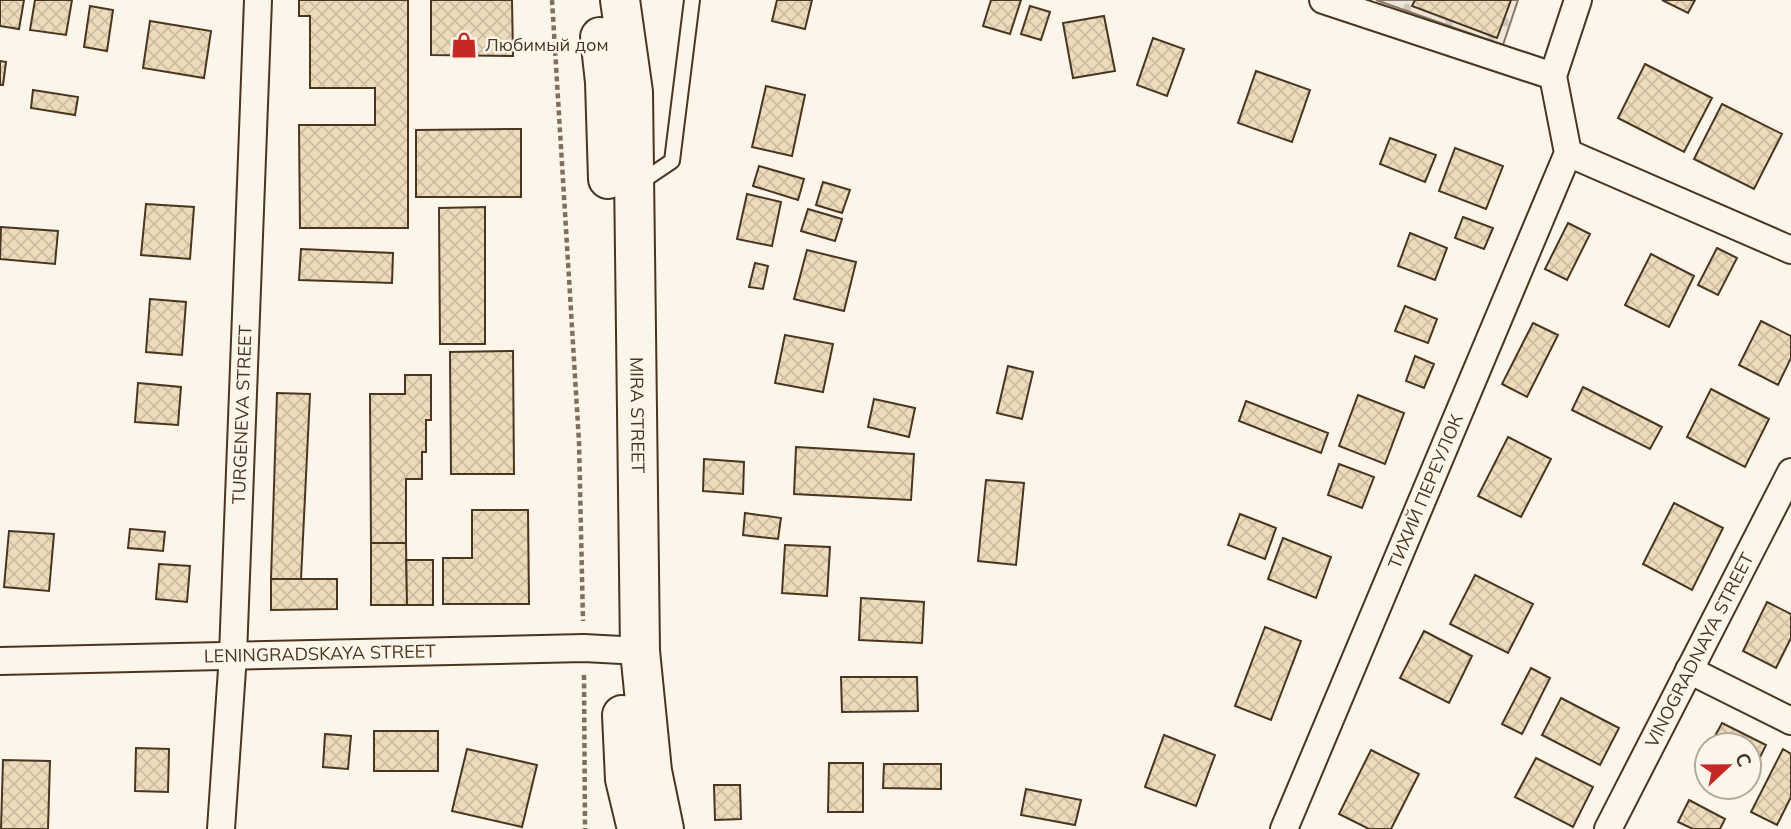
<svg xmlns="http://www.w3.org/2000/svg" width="1791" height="829" font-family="Mulish,sans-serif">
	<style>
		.cemetery { fill: url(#cemetery-stones); stroke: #887966; stroke-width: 2 }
		.building { fill: url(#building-cross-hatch); stroke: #4a3520; stroke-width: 2 }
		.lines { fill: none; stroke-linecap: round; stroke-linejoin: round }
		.lane-casing { stroke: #4a3520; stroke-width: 18 }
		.street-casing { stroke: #4a3520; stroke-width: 30 }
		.primary-casing { stroke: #4a3520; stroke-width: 42 }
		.path { stroke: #7f6f5c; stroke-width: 4.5; stroke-dasharray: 5 3.5; stroke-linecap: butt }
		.lane { stroke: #fbf6e9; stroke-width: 14 }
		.street { stroke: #fbf6e9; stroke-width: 26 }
		.primary { stroke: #fbf6e9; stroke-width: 38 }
		.labels { text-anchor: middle; stroke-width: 5; stroke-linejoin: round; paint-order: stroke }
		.poi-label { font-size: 18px; fill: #4a3520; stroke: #fbf6e9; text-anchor: start }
		.street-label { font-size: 18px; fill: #4a3520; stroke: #fbf6e9 }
	</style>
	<defs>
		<pattern id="cemetery-stones" width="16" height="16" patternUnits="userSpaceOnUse" patternTransform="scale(1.75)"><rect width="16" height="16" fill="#ede6d9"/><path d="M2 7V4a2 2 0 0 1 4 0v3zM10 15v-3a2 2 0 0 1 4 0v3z" fill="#cdc6ba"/></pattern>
		<pattern id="building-cross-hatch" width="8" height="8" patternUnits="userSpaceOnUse" patternTransform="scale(1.75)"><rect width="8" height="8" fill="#ecdcbc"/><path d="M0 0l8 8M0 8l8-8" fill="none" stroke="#ccbda1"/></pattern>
	</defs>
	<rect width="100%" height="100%" fill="#fbf6e9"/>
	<!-- cemetery -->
	<path class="cemetery" d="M 1376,0 L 1518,0 L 1503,45 Z"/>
	<!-- building -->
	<path class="building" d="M 0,0 L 24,0 L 19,29 L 0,26 Z
		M 35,0 L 72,0 L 66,35 L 30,30 Z
		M 299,0 L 408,0 L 408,228 L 300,228 L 299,125 L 375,125 L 375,88 L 310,88 L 310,16 L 299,16 Z
		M 431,0 L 512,0 L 513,56 L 431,55 Z
		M 777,0 L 812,0 L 805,29 L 772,21 Z
		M 991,0 L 1021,0 L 1010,34 L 983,26 Z
		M 1415,0 L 1511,0 L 1497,38 L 1412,6 Z
		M 1662,0 L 1695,0 L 1688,13 Z
		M 90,6 L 113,10 L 107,51 L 84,47 Z
		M 1030,6 L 1050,12 L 1041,40 L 1021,34 Z
		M 1104,16 L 1115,71 L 1073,78 L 1063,23 Z
		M 150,21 L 211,31 L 204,78 L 143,68 Z
		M 1153,38 L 1184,49 L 1167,96 L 1137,85 Z
		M 0,61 L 6,62 L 3,85 L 0,85 Z
		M 1645,64 L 1712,98 L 1684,152 L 1618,118 Z
		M 1256,71 L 1310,90 L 1292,142 L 1238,123 Z
		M 766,86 L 805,95 L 792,156 L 752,147 Z
		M 33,90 L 78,97 L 75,115 L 31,108 Z
		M 1722,104 L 1782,134 L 1754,189 L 1694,159 Z
		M 521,129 L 521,197 L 416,197 L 416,130 Z
		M 1390,138 L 1436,155 L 1425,182 L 1380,164 Z
		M 1455,148 L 1503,166 L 1486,209 L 1439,191 Z
		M 759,166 L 804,179 L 798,200 L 753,186 Z
		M 823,182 L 850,190 L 842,213 L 816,205 Z
		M 747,194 L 781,202 L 772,246 L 737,239 Z
		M 146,204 L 194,207 L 190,259 L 141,255 Z
		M 485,207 L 485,344 L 440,344 L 439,208 Z
		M 808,209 L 842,219 L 835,241 L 801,231 Z
		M 1463,217 L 1493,228 L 1484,249 L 1455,238 Z
		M 1568,223 L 1590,234 L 1567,280 L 1545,269 Z
		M 1,227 L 58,231 L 55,264 L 0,259 Z
		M 1410,233 L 1447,248 L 1435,280 L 1398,266 Z
		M 1717,248 L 1737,258 L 1718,295 L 1698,285 Z
		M 301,249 L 393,253 L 392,283 L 299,280 Z
		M 807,250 L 856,262 L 844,311 L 794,299 Z
		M 1651,254 L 1694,276 L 1669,327 L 1625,305 Z
		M 755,263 L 768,266 L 763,289 L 749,287 Z
		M 150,299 L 186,302 L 182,355 L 146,352 Z
		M 1405,306 L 1437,319 L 1428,343 L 1395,331 Z
		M 1761,321 L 1791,336 L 1791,358 L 1778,385 L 1739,365 Z
		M 1533,323 L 1558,335 L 1527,397 L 1502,384 Z
		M 785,335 L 833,344 L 823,392 L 775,383 Z
		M 513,351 L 514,474 L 451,474 L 450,352 Z
		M 1415,356 L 1434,364 L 1424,388 L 1406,381 Z
		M 1008,366 L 1033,372 L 1022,419 L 997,413 Z
		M 405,375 L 431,375 L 431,420 L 426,420 L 426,452 L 422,452 L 422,479 L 406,479 L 406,543 L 371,543 L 370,394 L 405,394 Z
		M 138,383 L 181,387 L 178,425 L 135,422 Z
		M 1583,387 L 1662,427 L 1650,449 L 1572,410 Z
		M 1711,389 L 1769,419 L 1745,467 L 1687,437 Z
		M 277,393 L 310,394 L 301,579 L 271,579 Z
		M 1358,395 L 1404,413 L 1385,464 L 1339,446 Z
		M 874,399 L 915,408 L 909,437 L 868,427 Z
		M 1246,401 L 1328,433 L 1321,453 L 1239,421 Z
		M 1508,437 L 1551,459 L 1521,517 L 1478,496 Z
		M 796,447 L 914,454 L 911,500 L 794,494 Z
		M 704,459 L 744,462 L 743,494 L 703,491 Z
		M 1339,464 L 1374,477 L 1362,508 L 1328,495 Z
		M 986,480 L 1024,483 L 1016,565 L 978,561 Z
		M 1674,503 L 1723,528 L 1692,590 L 1643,564 Z
		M 472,510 L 528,510 L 529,604 L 443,604 L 443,558 L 472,558 Z
		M 745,513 L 781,518 L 778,539 L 743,535 Z
		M 1240,514 L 1276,528 L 1265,559 L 1228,545 Z
		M 130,529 L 165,532 L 163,551 L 128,548 Z
		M 9,531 L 54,534 L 49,591 L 4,587 Z
		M 1283,538 L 1331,557 L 1316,598 L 1268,579 Z
		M 371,543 L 406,543 L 407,605 L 371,605 Z
		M 785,545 L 830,547 L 827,596 L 782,593 Z
		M 406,560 L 433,560 L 433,605 L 407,605 Z
		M 159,564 L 190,566 L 187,602 L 156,599 Z
		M 1475,575 L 1533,604 L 1508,653 L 1450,624 Z
		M 271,579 L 337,579 L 337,609 L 271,610 Z
		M 861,598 L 924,602 L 922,643 L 859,640 Z
		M 1767,602 L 1791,614 L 1791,638 L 1776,668 L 1743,651 Z
		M 1265,627 L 1301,641 L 1271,720 L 1235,706 Z
		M 1424,631 L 1472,656 L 1449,703 L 1400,678 Z
		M 1531,668 L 1550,678 L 1522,734 L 1502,724 Z
		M 841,677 L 917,677 L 918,711 L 842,712 Z
		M 1561,698 L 1619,728 L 1600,765 L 1542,735 Z
		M 1722,723 L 1766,745 L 1749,780 L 1749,745 L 1710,745 Z
		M 374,731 L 438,731 L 438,771 L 374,771 Z
		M 325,734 L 351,736 L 348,769 L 323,767 Z
		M 1164,735 L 1215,755 L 1196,806 L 1145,787 Z
		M 136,748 L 169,749 L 168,792 L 135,791 Z
		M 467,749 L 537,765 L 522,827 L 452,811 Z
		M 1783,749 L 1791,754 L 1791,797 L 1777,825 L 1751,812 Z
		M 1371,750 L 1419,774 L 1391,829 L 1369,829 L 1339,814 Z
		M 1536,758 L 1593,787 L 1573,827 L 1515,797 Z
		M 3,760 L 50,761 L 48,829 L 1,829 Z
		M 829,763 L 863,763 L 863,812 L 828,812 Z
		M 884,764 L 941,764 L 941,789 L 883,788 Z
		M 714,785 L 740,785 L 741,819 L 715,820 Z
		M 1026,789 L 1081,800 L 1075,825 L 1021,815 Z
		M 1689,800 L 1725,819 L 1720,829 L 1693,829 L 1678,822 Z"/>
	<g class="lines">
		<!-- lane casing -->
		<g class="lane-casing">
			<path id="lane" d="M 638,184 L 672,161 L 692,0"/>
		</g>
		<!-- street casing -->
		<g class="street-casing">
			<g id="street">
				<path d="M 1323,0 L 1553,76"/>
				<path d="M 1568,153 L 1791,250"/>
				<path id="s1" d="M 0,661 L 584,648 L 640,651"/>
				<path d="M 1689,670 L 1791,721"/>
				<path id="s2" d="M 221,829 L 233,655 L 258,0"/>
				<path id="s3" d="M 1284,829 L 1568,153 L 1553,76 L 1578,0"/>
				<path id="s4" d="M 1608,829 L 1791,472"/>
			</g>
		</g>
		<!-- primary casing -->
		<g class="primary-casing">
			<g id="primary">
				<path id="s5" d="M 620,0 L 633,92 L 640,651 L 652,771 L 664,829"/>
				<path d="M 600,37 L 605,82 L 608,179"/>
				<path d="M 622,715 L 625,779 L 637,829"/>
			</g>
		</g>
		<!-- path -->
		<path class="path" d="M 552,0 L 579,442 L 583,621
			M 584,675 L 585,829"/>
		<!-- lane -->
		<use href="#lane" class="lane"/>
		<!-- street -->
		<use href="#street" class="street"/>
		<!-- primary -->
		<use href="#primary" class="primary"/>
	</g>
	<!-- icons -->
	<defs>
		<g id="shop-bare" transform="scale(2.1)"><path d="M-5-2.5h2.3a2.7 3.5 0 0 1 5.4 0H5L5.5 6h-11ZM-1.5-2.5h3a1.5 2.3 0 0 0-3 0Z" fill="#c62828" stroke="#fbf6e9" stroke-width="2.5" paint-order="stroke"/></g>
	</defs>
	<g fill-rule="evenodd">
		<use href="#shop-bare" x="464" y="45"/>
	</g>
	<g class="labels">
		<!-- poi labels -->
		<g class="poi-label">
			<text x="485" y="51">Любимый дом</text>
		</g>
		<!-- street labels -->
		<g class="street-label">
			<text dy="6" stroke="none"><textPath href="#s2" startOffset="415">TURGENEVA STREET</textPath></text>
			<text dy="6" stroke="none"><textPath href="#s5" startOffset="416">MIRA STREET</textPath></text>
			<text dy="6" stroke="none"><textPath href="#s3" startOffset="366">ТИХИЙ ПЕРЕУЛОК</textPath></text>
			<text dy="6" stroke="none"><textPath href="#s4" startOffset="201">VINOGRADNAYA STREET</textPath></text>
			<text dy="6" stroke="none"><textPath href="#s1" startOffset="320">LENINGRADSKAYA STREET</textPath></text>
		</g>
	</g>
	<!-- north arrow -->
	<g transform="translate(1728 766) rotate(68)"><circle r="33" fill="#fbf6e9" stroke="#b4a999" stroke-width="2"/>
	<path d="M0-5L12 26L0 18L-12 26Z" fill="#c62828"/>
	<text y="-10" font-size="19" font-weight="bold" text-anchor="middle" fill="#4a3520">С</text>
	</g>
</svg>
